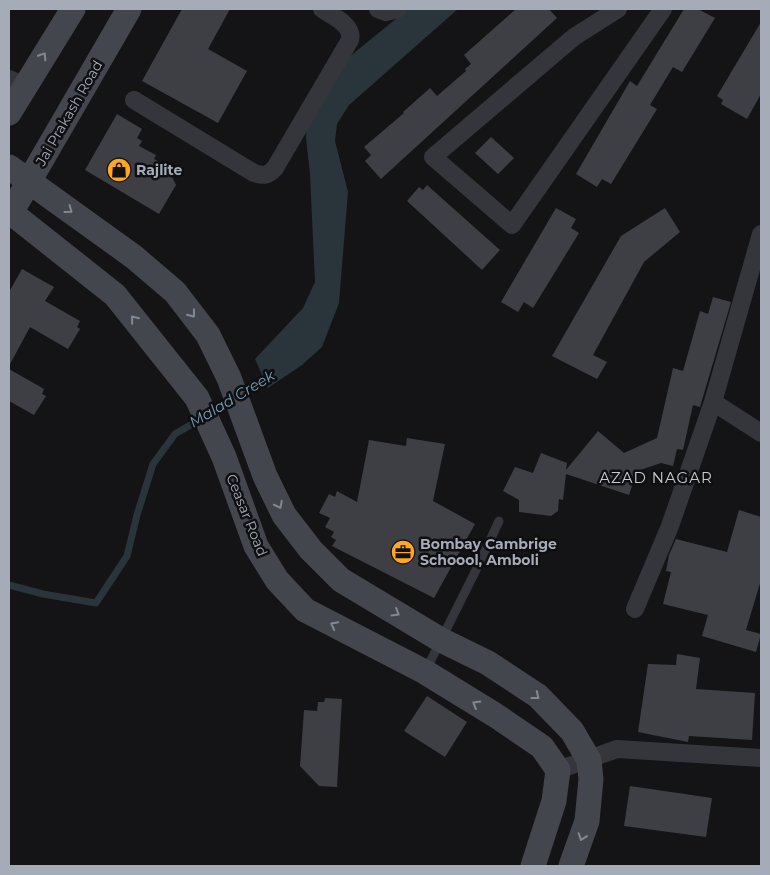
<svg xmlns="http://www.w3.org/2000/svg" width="770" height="875" font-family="Montserrat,sans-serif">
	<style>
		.water { fill: #29353b }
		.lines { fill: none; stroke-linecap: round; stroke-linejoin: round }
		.stream { stroke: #29353b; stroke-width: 7 }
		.building { fill: #3e3f44 }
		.service { stroke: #35363c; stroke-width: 9 }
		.minor { stroke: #35363c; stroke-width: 18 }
		.secondary { stroke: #43464c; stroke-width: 25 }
		.oneway { stroke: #838892 }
		.labels { text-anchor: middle; stroke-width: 5; stroke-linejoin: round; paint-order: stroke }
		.street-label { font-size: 14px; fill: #a5acb8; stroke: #0f0f11 }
		.poi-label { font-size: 14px; font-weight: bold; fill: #a5acb8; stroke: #0f0f11; text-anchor: start }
		.water-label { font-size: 15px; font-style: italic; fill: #789eb6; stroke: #0f0f11 }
		.neighbourhood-label { font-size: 15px; letter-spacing: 1px; fill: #c6cbd3; stroke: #0f0f11 }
	</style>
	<rect width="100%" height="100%" fill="#141416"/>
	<!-- water -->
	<path class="water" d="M 408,9 L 458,9 L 349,105 L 337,124 L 335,141 L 348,192 L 339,303 L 322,347 L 302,365 L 268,388 L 255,359 L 303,308 L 315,282 L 310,174 L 306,138 L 308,105 L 332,71 Z"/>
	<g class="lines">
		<!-- stream -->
		<path class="stream" d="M 9,585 L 43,594 L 96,603 L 127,556 L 137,515 L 153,464 L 175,434 L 261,384 L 272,375"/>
	</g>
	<!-- building -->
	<path class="building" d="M 182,9 L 230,9 L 208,49 L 247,71 L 218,123 L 142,81 Z
		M 516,9 L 549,9 L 557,18 L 381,179 L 365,161 L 371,155 L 364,147 L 404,113 L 403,112 L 430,88 L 437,96 L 466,71 L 465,69 L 471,64 L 464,55 Z
		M 684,9 L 698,9 L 715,18 L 682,72 L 673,67 L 650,105 L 657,109 L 611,184 L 602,179 L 597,187 L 576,174 L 630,81 L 637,86 Z
		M 761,22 L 761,94 L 747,119 L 721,104 L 723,100 L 717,96 Z
		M 117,114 L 142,129 L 137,138 L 142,141 L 139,146 L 156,155 L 154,159 L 167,166 L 176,185 L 159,214 L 85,170 Z
		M 491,137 L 514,158 L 498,174 L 475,153 Z
		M 427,185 L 500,250 L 482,270 L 407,201 L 419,187 L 423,190 Z
		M 556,208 L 576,219 L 571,228 L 579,233 L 533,308 L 524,302 L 518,312 L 501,302 Z
		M 665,208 L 680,232 L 644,262 L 593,355 L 607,362 L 597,379 L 552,356 L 621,236 Z
		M 22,269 L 54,287 L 45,301 L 80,321 L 77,327 L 80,329 L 68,349 L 30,327 L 9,366 L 9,292 Z
		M 713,297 L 731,302 L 700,407 L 693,405 L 683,450 L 677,449 L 673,466 L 661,463 L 637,471 L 629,495 L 566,474 L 563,500 L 559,499 L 558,511 L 551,516 L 519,512 L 519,500 L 503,491 L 515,467 L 533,473 L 541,453 L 567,463 L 566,470 L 598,431 L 624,453 L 657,438 L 673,368 L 683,371 L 700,311 L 708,314 Z
		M 9,369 L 44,389 L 42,394 L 46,396 L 34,415 L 9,401 Z
		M 407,438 L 445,444 L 433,501 L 475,524 L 434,598 L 332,546 L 336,540 L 331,537 L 334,532 L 325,527 L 330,518 L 319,513 L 329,494 L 335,497 L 337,491 L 357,502 L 369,440 L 406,446 Z
		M 739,510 L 761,517 L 761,580 L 746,630 L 761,634 L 756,652 L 702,636 L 708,615 L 663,604 L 671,572 L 666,571 L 669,555 L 676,539 L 727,552 Z
		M 677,654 L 700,658 L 696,689 L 755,693 L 752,740 L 689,736 L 688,742 L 638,732 L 648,664 L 676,665 Z
		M 427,696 L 467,722 L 445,757 L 404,731 Z
		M 325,698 L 342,699 L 337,787 L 319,786 L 300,766 L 304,710 L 317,711 L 318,702 L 324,702 Z
		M 630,786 L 712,798 L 706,837 L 624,826 Z"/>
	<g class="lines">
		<!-- service -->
		<path class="service" d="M 426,670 L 478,566 L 499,521"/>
		<!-- minor -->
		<path class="minor" d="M 378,9 L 386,12 L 398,9
			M 618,9 L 574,37 L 433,157 L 512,225 L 663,9
			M 9,79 L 24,86
			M 134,100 L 254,173 C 263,176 268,176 275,168 L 350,40 C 354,25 332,16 322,9
			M 713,402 L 761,433
			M 635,609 L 670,526 L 713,402 L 761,234
			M 558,770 L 617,749 L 761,758"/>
		<!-- secondary -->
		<path class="secondary" d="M 9,113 L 73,9
			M 9,167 L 134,257 L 175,292 L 208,335 L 229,378 L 265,476 L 284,515 L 311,550 L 341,580 L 441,640 L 488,663 L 538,696 L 572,731 L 589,760 L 591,779 L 587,821 L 571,866
			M 9,211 L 115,295 L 197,398 L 224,457 L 256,546 L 277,580 L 305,610 L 425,672 L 495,715 L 542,747 L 558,770 L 554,801 L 533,866
			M 9,216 L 129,9"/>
	</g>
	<!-- one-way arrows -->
	<defs><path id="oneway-chevron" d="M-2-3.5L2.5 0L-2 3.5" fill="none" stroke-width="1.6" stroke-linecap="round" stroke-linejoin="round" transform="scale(1.25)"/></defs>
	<g class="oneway">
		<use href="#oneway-chevron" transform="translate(43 56) rotate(-58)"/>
		<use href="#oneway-chevron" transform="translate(69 210) rotate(36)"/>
		<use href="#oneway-chevron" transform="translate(192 314) rotate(52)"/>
		<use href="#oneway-chevron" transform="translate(134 319) rotate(-129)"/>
		<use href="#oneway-chevron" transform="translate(279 505) rotate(63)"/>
		<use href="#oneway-chevron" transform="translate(396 613) rotate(31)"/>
		<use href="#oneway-chevron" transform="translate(334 625) rotate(-153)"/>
		<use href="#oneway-chevron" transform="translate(536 696) rotate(38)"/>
		<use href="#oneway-chevron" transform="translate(476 704) rotate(-149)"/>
		<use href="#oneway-chevron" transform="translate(582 837) rotate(109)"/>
	</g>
	<!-- icons -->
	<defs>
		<g id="shop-disc" transform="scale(1.25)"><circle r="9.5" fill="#ffa623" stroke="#0f0f11"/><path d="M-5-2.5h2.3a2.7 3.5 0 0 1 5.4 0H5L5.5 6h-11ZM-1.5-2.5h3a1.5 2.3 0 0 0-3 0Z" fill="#111"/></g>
		<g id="office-disc" transform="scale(1.25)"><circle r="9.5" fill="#ffa623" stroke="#0f0f11"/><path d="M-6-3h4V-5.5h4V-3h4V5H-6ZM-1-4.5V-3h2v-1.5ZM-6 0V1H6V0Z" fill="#111"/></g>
	</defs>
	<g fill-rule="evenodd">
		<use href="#shop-disc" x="119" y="170"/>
		<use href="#office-disc" x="403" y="552"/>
	</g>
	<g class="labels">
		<!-- street labels -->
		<g class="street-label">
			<text transform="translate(69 113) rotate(-60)" y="5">Jai Prakash Road</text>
			<text transform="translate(247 515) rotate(68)" y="5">Ceasar Road</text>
		</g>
		<!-- poi labels -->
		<g class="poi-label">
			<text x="136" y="175">Rajlite</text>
			<text x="420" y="549">Bombay Cambrige<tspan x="420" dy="16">Schoool, Amboli</tspan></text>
		</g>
		<!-- water labels -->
		<g class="water-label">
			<text transform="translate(232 399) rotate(-31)" y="5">Malad Creek</text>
		</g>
		<!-- neighbourhood labels -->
		<g class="neighbourhood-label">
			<text x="656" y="483">AZAD NAGAR</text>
		</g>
	</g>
	<!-- border -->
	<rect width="770" height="875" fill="none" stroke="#a5acb8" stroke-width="20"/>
</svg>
